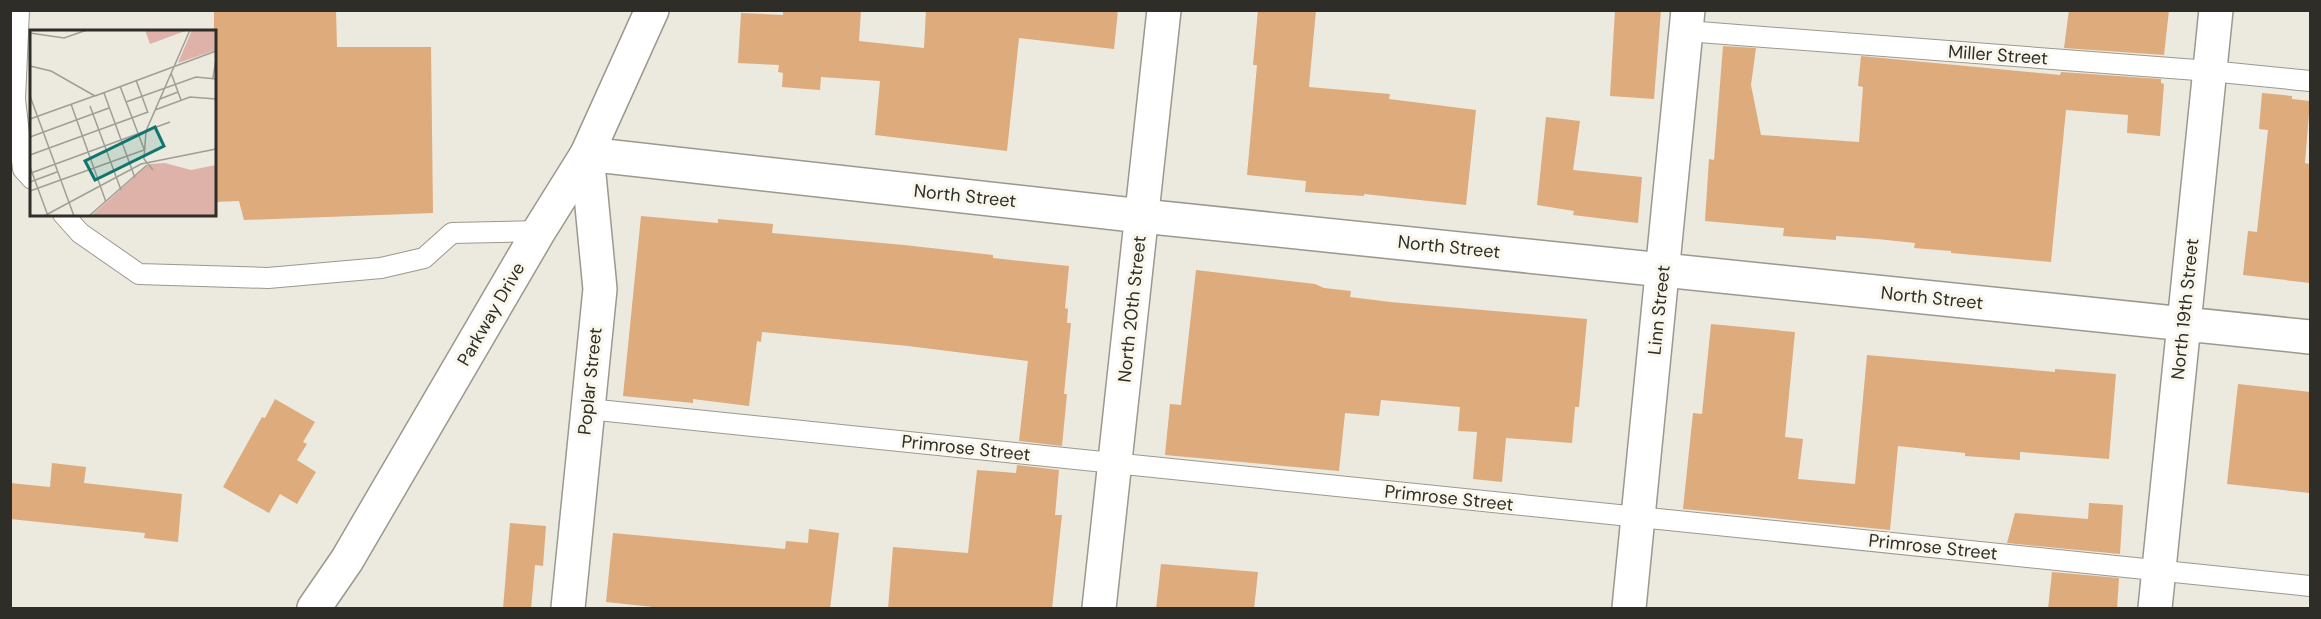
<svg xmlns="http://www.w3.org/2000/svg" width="2321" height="619" font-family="'DM Sans',sans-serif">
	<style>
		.building { fill: #deab7d }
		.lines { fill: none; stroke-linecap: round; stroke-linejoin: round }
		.service-casing { stroke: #9b988e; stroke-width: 22 }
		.minor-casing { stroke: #9b988e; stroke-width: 36 }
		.tertiary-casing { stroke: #9b988e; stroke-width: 36 }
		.service { stroke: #fff; stroke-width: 20 }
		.minor { stroke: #fff; stroke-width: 33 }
		.tertiary { stroke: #fff; stroke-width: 33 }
		.labels { text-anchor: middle; stroke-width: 6; stroke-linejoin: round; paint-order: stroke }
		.street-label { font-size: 18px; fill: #2e2d28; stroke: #f9f7eb }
		.inset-road { fill: none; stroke: #a09e95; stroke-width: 1.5 }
		.view { fill: #0f766e; fill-opacity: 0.15; stroke: #0f766e; stroke-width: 3 }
		.inset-edge { fill: none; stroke: #2e2d28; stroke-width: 3 }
	</style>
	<rect width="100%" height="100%" fill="#ece9de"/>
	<!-- building -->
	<path class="building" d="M 214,10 L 336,10 L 337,47 L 431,47 L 433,213 L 244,220 L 239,201 L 214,202 Z
		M 783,10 L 861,10 L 859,41 L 924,48 L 926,10 L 1118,10 L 1114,49 L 1019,38 L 1007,151 L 875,135 L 880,81 L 821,77 L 820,90 L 782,87 L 783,73 L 778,72 L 779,65 L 738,63 L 741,13 L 783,15 Z
		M 1258,10 L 1316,10 L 1309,87 L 1390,94 L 1389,99 L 1476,110 L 1466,205 L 1364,194 L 1364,196 L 1305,192 L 1306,181 L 1247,175 L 1257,65 L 1253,65 Z
		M 1615,10 L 1661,10 L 1654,99 L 1610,96 Z
		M 2069,10 L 2169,10 L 2164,55 L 2064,48 Z
		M 1723,46 L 1756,48 L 1751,85 L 1761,135 L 1859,142 L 1863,87 L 1858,86 L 1861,56 L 2060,75 L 2061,72 L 2161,79 L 2161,83 L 2164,84 L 2160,136 L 2127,133 L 2128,115 L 2066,110 L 2051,262 L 1951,253 L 1951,251 L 1914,248 L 1915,243 L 1877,239 L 1836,236 L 1836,240 L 1783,236 L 1784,228 L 1705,221 L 1709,159 L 1714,160 Z
		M 2262,93 L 2292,96 L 2292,99 L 2310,101 L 2305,163 L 2310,164 L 2310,283 L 2243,275 L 2248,231 L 2257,232 L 2268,130 L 2259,129 Z
		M 1546,117 L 1580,121 L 1573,170 L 1642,177 L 1638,223 L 1573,215 L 1574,211 L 1537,205 Z
		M 641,216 L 718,223 L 718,219 L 773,224 L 772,233 L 904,245 L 993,255 L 993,258 L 1069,266 L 1065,308 L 1068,309 L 1067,323 L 1071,323 L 1064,394 L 1067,394 L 1062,446 L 1019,441 L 1028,361 L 908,346 L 762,332 L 761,342 L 757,341 L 749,406 L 693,399 L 693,403 L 623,396 Z
		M 1196,270 L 1315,284 L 1324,288 L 1351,291 L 1350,297 L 1390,302 L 1587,319 L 1579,407 L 1575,407 L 1572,443 L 1506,438 L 1502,482 L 1473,479 L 1477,432 L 1458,431 L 1460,407 L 1381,400 L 1379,416 L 1345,413 L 1339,471 L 1165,455 L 1170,404 L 1181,405 Z
		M 1711,324 L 1795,332 L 1785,437 L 1803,439 L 1798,479 L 1855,484 L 1867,355 L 2055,372 L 2055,369 L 2116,374 L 2109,459 L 2020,452 L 2020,460 L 1965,456 L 1965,453 L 1898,446 L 1890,530 L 1683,509 L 1693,413 L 1702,414 Z
		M 2238,384 L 2310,392 L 2310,493 L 2227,484 Z
		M 275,399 L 315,422 L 303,442 L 307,444 L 297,460 L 316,472 L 297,504 L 280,494 L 269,513 L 223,487 L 262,417 L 265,418 Z
		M 52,463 L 86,467 L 84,483 L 182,494 L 178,542 L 144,538 L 145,533 L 10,519 L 10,483 L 50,487 Z
		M 1017,465 L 1059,470 L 1055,515 L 1062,515 L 1052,609 L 888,609 L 893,547 L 968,553 L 977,470 L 1016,473 Z
		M 2089,503 L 2123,505 L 2120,554 L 2007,543 L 2015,513 L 2088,519 Z
		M 510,523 L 546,526 L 543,566 L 535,565 L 531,609 L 503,609 Z
		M 809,529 L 839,533 L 830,609 L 672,609 L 606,602 L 613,533 L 785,549 L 786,541 L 808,543 Z
		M 1161,564 L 1258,572 L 1254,609 L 1156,609 Z
		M 2052,572 L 2119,578 L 2117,609 L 2048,609 Z"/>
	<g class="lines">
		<!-- service casing -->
		<g class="service-casing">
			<path id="service" d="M 19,10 L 15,99 L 23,169 L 32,179
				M 1686,31 L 2210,71 L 2310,81
				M 63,214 L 80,233 L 139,274 L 268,278 L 381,268 L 424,258 L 452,233 L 539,231
				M 588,409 L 2310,586"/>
		</g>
		<!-- minor casing -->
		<g class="minor-casing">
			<path id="minor" d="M 568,608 L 600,289 L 587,154 L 1142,216 L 2310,337
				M 1099,608 L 1164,10
				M 1629,608 L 1688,10
				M 2155,608 L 2216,10"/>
		</g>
		<!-- tertiary casing -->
		<g class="tertiary-casing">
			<path id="tertiary" d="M 314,608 L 347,560 L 539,231 L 587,154 L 652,10"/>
		</g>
		<!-- service -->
		<use href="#service" class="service"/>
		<!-- minor -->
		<use href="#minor" class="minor"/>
		<!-- tertiary -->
		<use href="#tertiary" class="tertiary"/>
	</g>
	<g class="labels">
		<!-- street labels -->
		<g class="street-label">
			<text transform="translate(1998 55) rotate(4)" y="6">Miller Street</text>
			<text transform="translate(965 196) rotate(6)" y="6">North Street</text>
			<text transform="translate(1449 247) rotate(6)" y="6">North Street</text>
			<text transform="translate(1932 298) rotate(6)" y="6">North Street</text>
			<text transform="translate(1132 309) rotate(-84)" y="6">North 20th Street</text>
			<text transform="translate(2185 309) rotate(-84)" y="6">North 19th Street</text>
			<text transform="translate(1659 310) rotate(-84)" y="6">Linn Street</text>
			<text transform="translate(491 314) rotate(-60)" y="6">Parkway Drive</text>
			<text transform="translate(590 381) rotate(-84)" y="6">Poplar Street</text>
			<text transform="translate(966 448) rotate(6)" y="6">Primrose Street</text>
			<text transform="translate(1449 498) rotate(6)" y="6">Primrose Street</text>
			<text transform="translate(1933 547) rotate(6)" y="6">Primrose Street</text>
		</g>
	</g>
	<!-- overview -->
	<g transform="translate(30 30)">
		<rect width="186" height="186" fill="#ece9de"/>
		<path d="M 135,133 L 161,140 L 186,135 L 186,186 L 61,186 L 119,134 Z" fill="#deb2a9"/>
		<path d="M 115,0 L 158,0 L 120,14 ZM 162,0 L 186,0 L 186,20 L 148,33 Z" fill="#deb2a9"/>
		<path class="inset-road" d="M 0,3 L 34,8 L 57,0M 0,36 L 21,41 L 65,66M 141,43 L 151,70M 183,48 L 186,29M 106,50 L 118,83M 90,56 L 114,119M 74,63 L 105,148M 0,66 L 44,186M 65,66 L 186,21M 130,69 L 148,62M 96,72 L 166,47 L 186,49M 41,74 L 76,172M 60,76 L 91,160M 125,80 L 160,67 L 186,69M 0,89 L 67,65M 0,107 L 79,78M 0,125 L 118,82M 0,137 L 18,186M 123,140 L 114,129 L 116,101 L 160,0M 1,143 L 140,92M 0,152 L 27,142M 0,161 L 114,120M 14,186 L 111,134 L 186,119M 59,186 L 117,135"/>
		<path class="view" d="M 125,97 L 134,116 L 65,150 L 55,131 Z"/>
		<rect width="186" height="186" class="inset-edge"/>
	</g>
	<!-- border -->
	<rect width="2321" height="619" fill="none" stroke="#2e2d28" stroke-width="24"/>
</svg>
